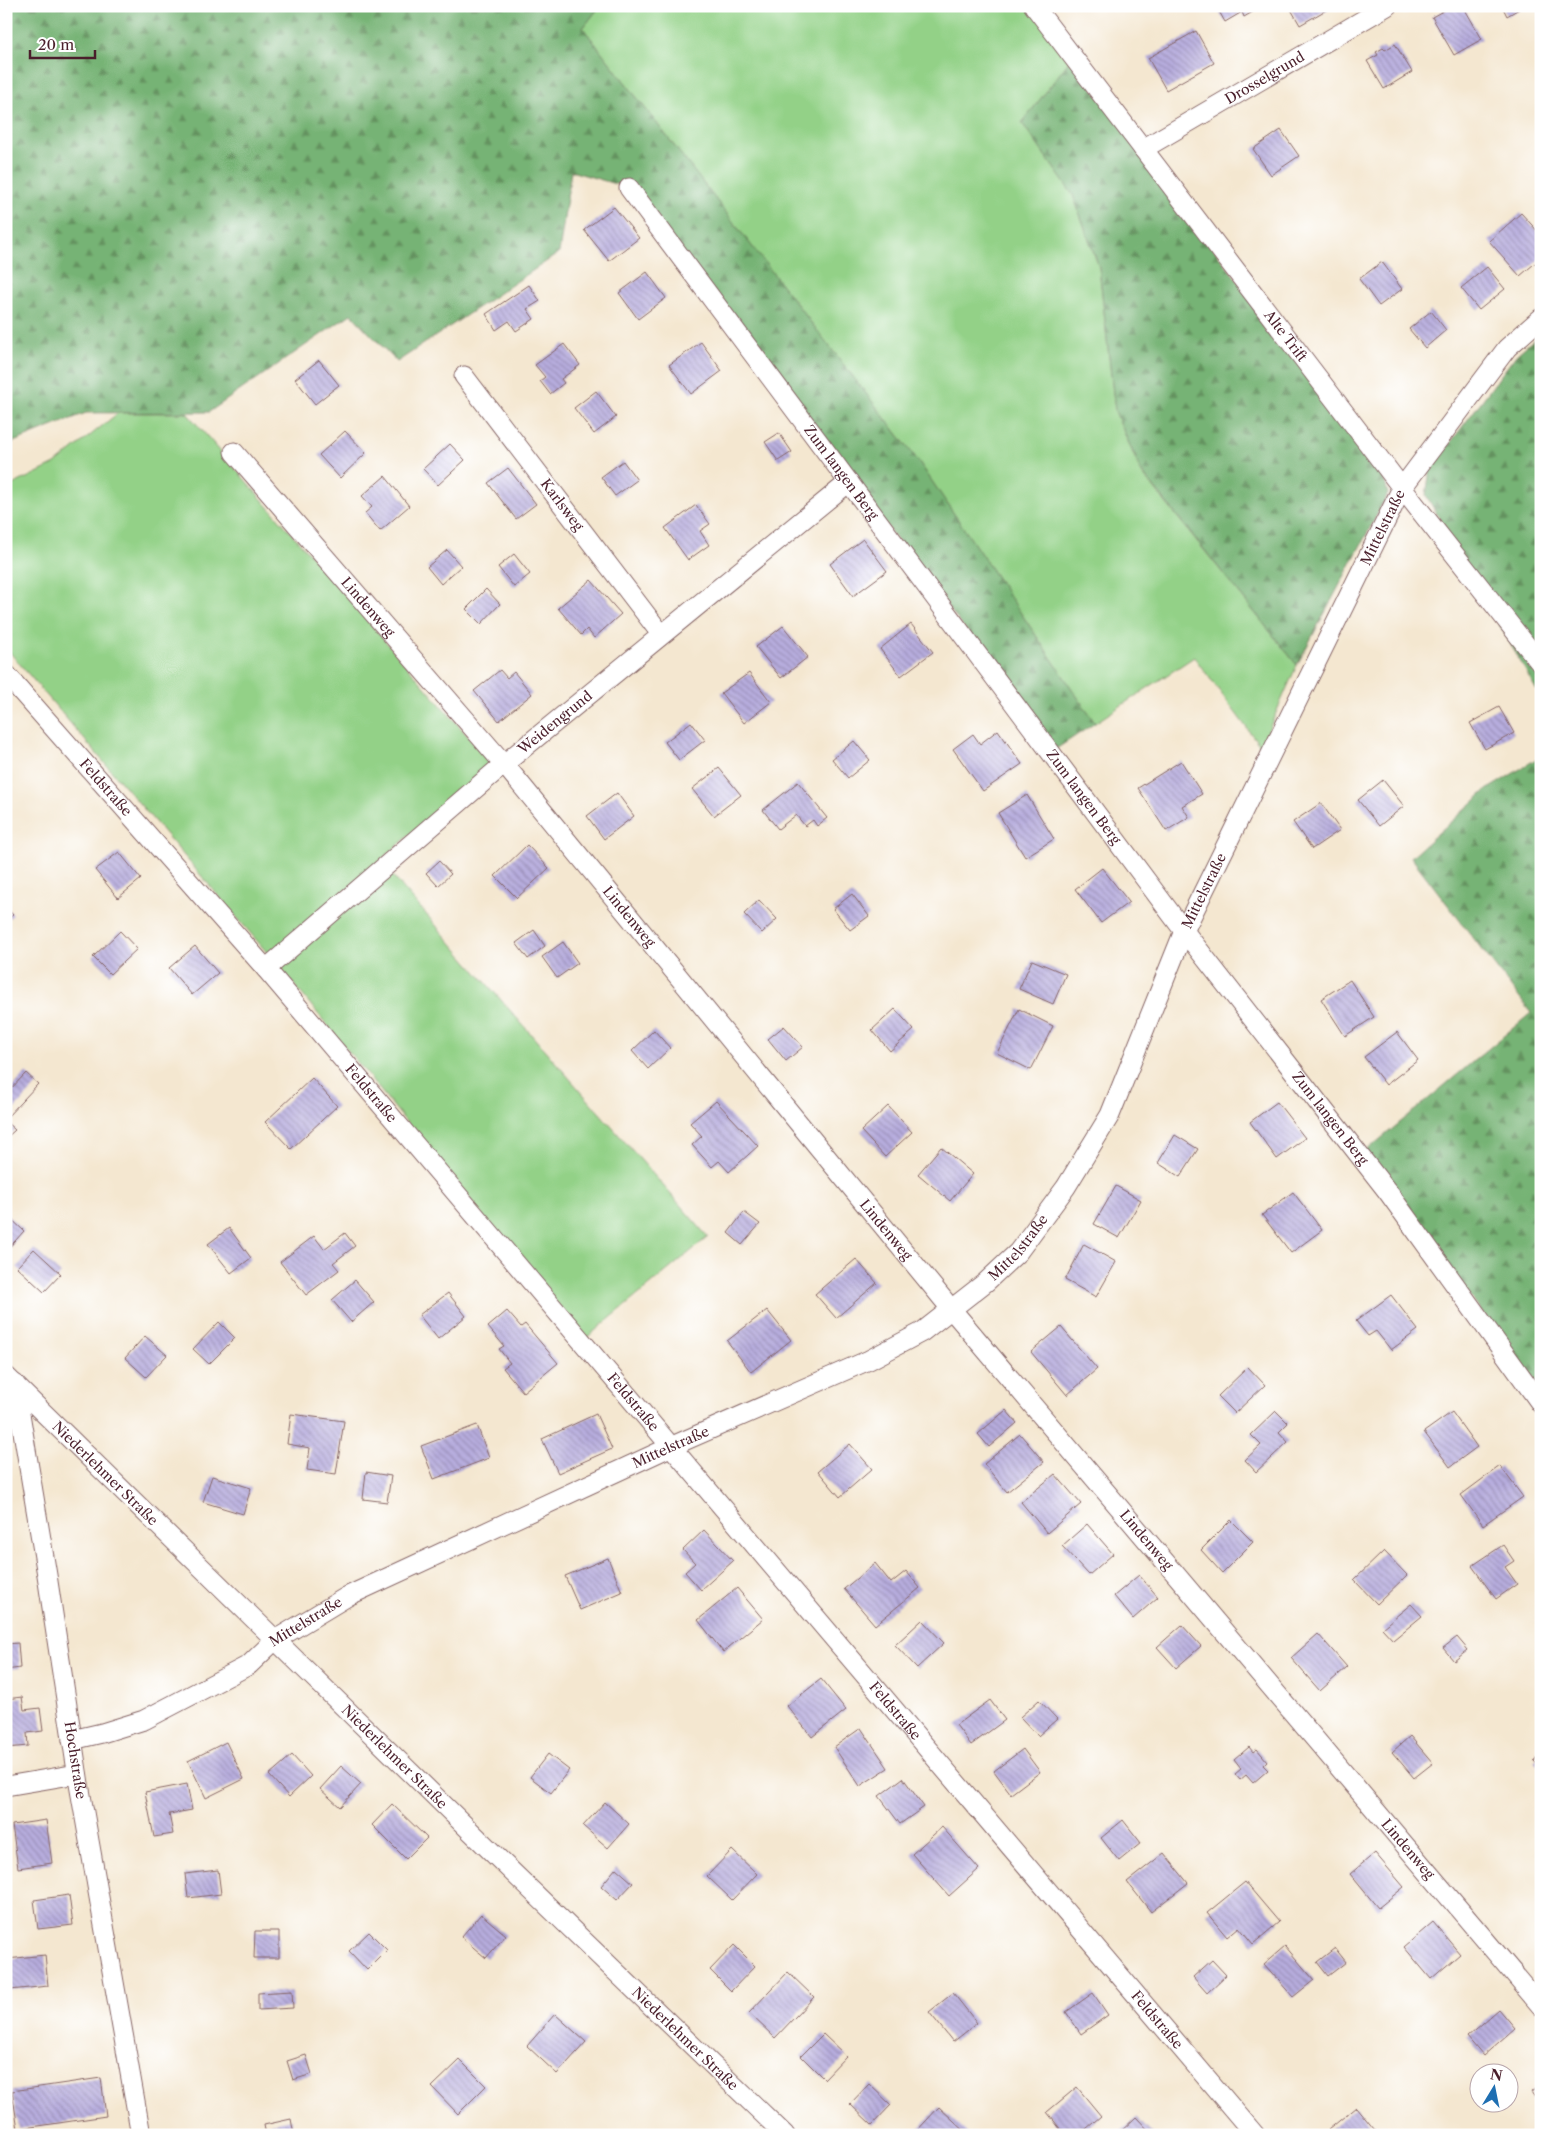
<svg xmlns="http://www.w3.org/2000/svg" width="1547" height="2141" font-family="'Libre Caslon Text',serif">
	<style>
		.grass { fill: #93d187; stroke: #6e7859 }
		.forest { fill: url(#forest-firs); stroke: #606950 }
		.building { fill: url(#building-back-hatch) }
		.lines { fill: none; stroke-linecap: round; stroke-linejoin: round }
		.street-casing { stroke: #866565; stroke-width: 21 }
		.street { stroke: #fff; stroke-width: 19 }
		.labels { text-anchor: middle; stroke-width: 4; stroke-linejoin: round; paint-order: stroke }
		.street-label { font-size: 14px; fill: #4a1f2b; stroke: #fff }
	</style>
	<defs>
		<pattern id="forest-firs" width="22" height="20" patternUnits="userSpaceOnUse" patternTransform="scale(1.25)"><rect width="22" height="20" fill="#76b374"/><path d="M5 1l3.5 6h-7zM16 11l3.5 6h-7z" fill="#63915f"/></pattern>
		<pattern id="building-back-hatch" width="6" height="6" patternUnits="userSpaceOnUse" patternTransform="scale(1.25)"><rect width="6" height="6" fill="#b7adde"/><path d="M-1 5l2 2M0 0l6 6M5-1l2 2" fill="none" stroke="#978cb4"/></pattern>
	</defs>
	<rect width="100%" height="100%" fill="#fff"/>
	<filter id="ink" filterUnits="userSpaceOnUse"><feTurbulence type="fractalNoise" baseFrequency=".02" numOctaves="2"/><feDisplacementMap in="SourceGraphic" scale="10" xChannelSelector="R" yChannelSelector="G"/><feConvolveMatrix kernelMatrix="1 2 1 2 8 2 1 2 1" color-interpolation-filters="sRGB"/></filter>
	<filter id="wash" filterUnits="userSpaceOnUse"><feTurbulence type="fractalNoise" baseFrequency=".0096" numOctaves="4" result="noise"/><feDisplacementMap in="SourceGraphic" scale="20" xChannelSelector="R" yChannelSelector="G"/><feGaussianBlur stdDeviation="1.12" result="paint"/><feColorMatrix in="noise" values="0 0 0 0 0 0 0 0 0 0 0 0 0 0 0 0 0 1.4 0 .05"/><feComposite in="paint" operator="in"/></filter>
	<g filter="url(#wash)">
		<rect width="100%" height="100%" fill="#f4e7d0"/>
		<!-- grass -->
		<path class="grass" d="M 600,6 L 1032,6 L 1071,59 L 1022,123 L 1073,195 L 1099,267 L 1115,411 L 1141,472 L 1297,665 L 1261,747 L 1194,657 L 1095,723 L 919,462 L 583,28 Z
			M 118,413 L 187,413 L 492,764 L 270,956 L 6,648 L 6,488 L 55,464 Z
			M 391,874 L 708,1237 L 584,1340 L 279,966 Z"/>
		<!-- forest -->
		<path class="forest" d="M 6,6 L 600,6 L 583,28 L 919,462 L 1095,723 L 1056,749 L 629,188 L 571,171 L 559,253 L 397,362 L 351,314 L 209,412 L 86,413 L 6,445 Z
			M 1071,59 L 1383,474 L 1388,494 L 1297,665 L 1141,471 L 1115,411 L 1099,267 L 1073,195 L 1022,123 Z
			M 1541,333 L 1541,698 L 1426,495 L 1430,470 L 1516,355 Z
			M 1541,756 L 1541,1388 L 1360,1156 L 1531,1013 L 1411,857 L 1488,789 Z"/>
		<g id="blocks">
			<!-- building -->
			<path class="building" d="M 1216,6 L 1254,6 L 1256,10 L 1244,17 L 1242,12 L 1225,22 Z
				M 1289,6 L 1333,6 L 1300,25 Z
				M 1452,6 L 1463,6 L 1482,39 L 1454,55 L 1432,17 Z
				M 1502,6 L 1524,6 L 1507,16 Z
				M 1196,31 L 1214,63 L 1166,90 L 1148,58 Z
				M 1395,44 L 1412,72 L 1384,89 L 1367,61 L 1378,55 L 1376,52 L 1383,48 L 1385,50 Z
				M 1281,130 L 1299,156 L 1271,175 L 1253,149 Z
				M 614,207 L 639,238 L 609,261 L 584,230 Z
				M 1521,213 L 1541,235 L 1541,258 L 1520,276 L 1489,241 Z
				M 1382,262 L 1402,289 L 1379,306 L 1359,279 Z
				M 1487,267 L 1505,289 L 1479,310 L 1461,288 Z
				M 647,272 L 666,298 L 638,319 L 619,293 Z
				M 529,285 L 540,301 L 527,309 L 534,319 L 516,331 L 509,321 L 496,330 L 486,314 Z
				M 1431,311 L 1446,330 L 1425,348 L 1409,329 Z
				M 701,342 L 722,371 L 691,394 L 669,365 Z
				M 564,344 L 580,365 L 561,379 L 564,383 L 550,394 L 540,381 L 545,377 L 535,365 Z
				M 319,360 L 339,385 L 315,404 L 295,379 Z
				M 596,391 L 616,417 L 594,434 L 574,408 Z
				M 345,431 L 366,453 L 340,478 L 319,455 Z
				M 779,433 L 792,452 L 778,461 L 765,442 Z
				M 450,444 L 465,460 L 438,485 L 423,469 Z
				M 623,461 L 637,480 L 615,496 L 601,477 Z
				M 508,468 L 536,504 L 516,519 L 488,483 Z
				M 385,476 L 409,506 L 380,531 L 365,513 L 372,507 L 362,496 Z
				M 696,505 L 710,524 L 700,531 L 709,545 L 688,560 L 665,528 Z
				M 863,539 L 887,571 L 853,596 L 830,564 Z
				M 447,550 L 461,566 L 441,584 L 427,567 Z
				M 514,554 L 530,574 L 514,587 L 498,567 Z
				M 591,580 L 621,614 L 594,638 L 587,629 L 581,635 L 558,608 Z
				M 486,589 L 500,604 L 481,624 L 466,609 Z
				M 911,624 L 933,652 L 901,676 L 880,649 Z
				M 783,626 L 808,657 L 781,678 L 756,647 Z
				M 500,670 L 507,678 L 514,672 L 532,694 L 499,721 L 474,691 Z
				M 749,673 L 771,702 L 744,723 L 721,693 Z
				M 1499,707 L 1514,733 L 1485,749 L 1470,723 Z
				M 691,722 L 705,740 L 679,760 L 665,742 Z
				M 998,730 L 1022,764 L 983,791 L 953,749 L 973,734 L 980,744 Z
				M 854,741 L 870,760 L 848,778 L 832,759 Z
				M 1181,761 L 1202,794 L 1182,806 L 1189,817 L 1166,831 L 1138,788 Z
				M 719,768 L 741,795 L 714,816 L 692,789 Z
				M 1383,780 L 1404,806 L 1379,826 L 1358,800 Z
				M 798,782 L 827,818 L 817,826 L 813,820 L 805,826 L 796,815 L 778,829 L 763,810 Z
				M 617,793 L 634,816 L 604,839 L 587,816 Z
				M 1027,795 L 1054,839 L 1025,857 L 998,813 Z
				M 1321,803 L 1340,830 L 1312,849 L 1293,822 Z
				M 527,845 L 549,868 L 517,898 L 495,876 Z
				M 119,852 L 141,879 L 118,898 L 95,870 Z
				M 439,861 L 451,874 L 438,886 L 426,873 Z
				M 1102,868 L 1129,902 L 1101,923 L 1075,889 Z
				M 852,894 L 869,916 L 850,930 L 833,909 Z
				M 759,900 L 777,919 L 762,933 L 744,914 Z
				M 6,907 L 13,915 L 6,920 Z
				M 534,930 L 545,946 L 528,959 L 516,943 Z
				M 120,931 L 137,949 L 110,974 L 93,957 Z
				M 563,942 L 578,963 L 557,978 L 542,957 Z
				M 195,946 L 218,973 L 192,995 L 169,968 Z
				M 1032,960 L 1066,974 L 1053,1004 L 1019,989 Z
				M 1350,980 L 1374,1017 L 1345,1036 L 1321,999 Z
				M 895,1009 L 914,1030 L 890,1051 L 872,1030 Z
				M 1019,1009 L 1053,1026 L 1031,1070 L 997,1053 Z
				M 784,1026 L 803,1047 L 786,1061 L 768,1039 Z
				M 654,1030 L 670,1048 L 648,1069 L 632,1051 Z
				M 1397,1032 L 1418,1060 L 1386,1085 L 1364,1057 Z
				M 26,1073 L 38,1084 L 6,1118 L 6,1094 Z
				M 312,1078 L 337,1106 L 291,1149 L 265,1122 Z
				M 716,1101 L 758,1146 L 729,1172 L 719,1161 L 712,1167 L 692,1145 L 702,1136 L 690,1123 Z
				M 1277,1102 L 1305,1138 L 1277,1159 L 1250,1122 Z
				M 888,1106 L 912,1132 L 885,1157 L 861,1131 Z
				M 6,1122 L 15,1130 L 6,1138 Z
				M 1175,1135 L 1198,1149 L 1180,1177 L 1158,1163 Z
				M 941,1147 L 973,1174 L 950,1201 L 918,1174 Z
				M 1116,1186 L 1141,1200 L 1119,1238 L 1094,1224 Z
				M 1293,1192 L 1322,1230 L 1291,1253 L 1262,1215 Z
				M 744,1212 L 760,1224 L 742,1245 L 728,1233 Z
				M 6,1214 L 24,1231 L 6,1251 Z
				M 229,1228 L 251,1258 L 231,1273 L 208,1244 Z
				M 345,1233 L 355,1246 L 333,1263 L 339,1270 L 306,1295 L 280,1262 L 314,1236 L 324,1249 Z
				M 1084,1244 L 1116,1262 L 1096,1297 L 1065,1280 Z
				M 34,1249 L 61,1274 L 44,1292 L 17,1267 Z
				M 856,1259 L 877,1283 L 836,1318 L 815,1294 Z
				M 355,1280 L 374,1302 L 351,1322 L 332,1300 Z
				M 448,1293 L 466,1316 L 438,1339 L 419,1315 Z
				M 1391,1295 L 1418,1330 L 1391,1350 L 1376,1331 L 1368,1336 L 1356,1321 Z
				M 767,1310 L 791,1340 L 751,1372 L 727,1341 Z
				M 507,1311 L 521,1327 L 525,1324 L 558,1363 L 523,1392 L 503,1368 L 510,1363 L 499,1349 L 504,1346 L 488,1327 Z
				M 219,1322 L 235,1338 L 209,1364 L 193,1349 Z
				M 1061,1327 L 1097,1369 L 1067,1395 L 1031,1352 Z
				M 145,1336 L 167,1355 L 146,1377 L 125,1358 Z
				M 1248,1367 L 1265,1385 L 1235,1413 L 1218,1396 Z
				M 1006,1410 L 1017,1423 L 989,1447 L 978,1434 Z
				M 1276,1411 L 1288,1423 L 1279,1432 L 1288,1442 L 1256,1472 L 1245,1460 L 1261,1445 L 1251,1435 Z
				M 1452,1412 L 1477,1447 L 1450,1467 L 1424,1432 Z
				M 291,1414 L 344,1421 L 336,1474 L 307,1470 L 310,1448 L 287,1444 Z
				M 596,1414 L 612,1449 L 558,1473 L 542,1439 Z
				M 477,1425 L 489,1458 L 434,1479 L 421,1446 Z
				M 1020,1434 L 1044,1462 L 1007,1492 L 984,1464 Z
				M 850,1444 L 872,1469 L 840,1497 L 818,1471 Z
				M 1500,1466 L 1523,1497 L 1483,1525 L 1461,1495 Z
				M 366,1472 L 391,1476 L 387,1502 L 363,1499 Z
				M 1055,1474 L 1081,1504 L 1047,1533 L 1021,1502 Z
				M 212,1476 L 251,1488 L 243,1514 L 203,1502 Z
				M 1231,1520 L 1253,1542 L 1222,1573 L 1201,1550 Z
				M 1087,1524 L 1113,1554 L 1089,1575 L 1062,1546 Z
				M 704,1530 L 733,1561 L 701,1590 L 685,1572 L 695,1563 L 683,1550 Z
				M 1503,1545 L 1514,1561 L 1505,1567 L 1517,1584 L 1496,1599 L 1472,1566 Z
				M 1384,1551 L 1407,1575 L 1377,1604 L 1354,1580 Z
				M 608,1558 L 622,1592 L 580,1610 L 565,1576 Z
				M 875,1563 L 891,1583 L 906,1571 L 920,1588 L 875,1625 L 844,1589 Z
				M 1139,1575 L 1158,1597 L 1133,1619 L 1114,1596 Z
				M 737,1588 L 763,1619 L 723,1652 L 698,1620 Z
				M 1411,1604 L 1422,1616 L 1393,1640 L 1382,1628 Z
				M 922,1620 L 944,1643 L 917,1668 L 895,1645 Z
				M 1182,1625 L 1201,1646 L 1176,1668 L 1157,1647 Z
				M 1318,1634 L 1347,1667 L 1320,1691 L 1291,1658 Z
				M 1457,1637 L 1468,1650 L 1454,1661 L 1443,1648 Z
				M 18,1643 L 20,1668 L 6,1670 L 6,1644 Z
				M 821,1679 L 846,1710 L 812,1737 L 787,1706 Z
				M 22,1697 L 24,1710 L 40,1708 L 43,1731 L 27,1733 L 28,1746 L 6,1748 L 6,1699 Z
				M 990,1700 L 1005,1720 L 971,1745 L 956,1725 Z
				M 1039,1700 L 1057,1719 L 1038,1736 L 1020,1717 Z
				M 861,1728 L 888,1768 L 860,1786 L 834,1747 Z
				M 1410,1736 L 1433,1763 L 1414,1778 L 1392,1752 Z
				M 226,1742 L 244,1779 L 206,1798 L 188,1761 Z
				M 1249,1747 L 1253,1752 L 1257,1749 L 1267,1761 L 1263,1765 L 1268,1770 L 1253,1783 L 1246,1775 L 1240,1780 L 1235,1774 L 1241,1769 L 1234,1760 Z
				M 1023,1749 L 1040,1772 L 1011,1794 L 994,1771 Z
				M 548,1754 L 569,1770 L 551,1793 L 530,1777 Z
				M 292,1755 L 311,1776 L 289,1797 L 269,1775 Z
				M 1541,1756 L 1541,1769 L 1534,1761 Z
				M 341,1766 L 361,1784 L 340,1807 L 320,1789 Z
				M 903,1778 L 924,1807 L 900,1824 L 879,1796 Z
				M 187,1784 L 192,1810 L 169,1814 L 173,1834 L 154,1837 L 145,1792 Z
				M 605,1802 L 629,1824 L 608,1848 L 583,1826 Z
				M 392,1804 L 427,1838 L 406,1859 L 372,1825 Z
				M 46,1820 L 52,1863 L 18,1868 L 12,1825 Z
				M 1123,1820 L 1141,1843 L 1119,1861 L 1101,1838 Z
				M 942,1827 L 979,1869 L 949,1896 L 912,1854 Z
				M 732,1850 L 757,1874 L 732,1900 L 707,1876 Z
				M 1164,1853 L 1188,1883 L 1151,1912 L 1127,1882 Z
				M 1375,1853 L 1404,1887 L 1378,1908 L 1350,1874 Z
				M 616,1868 L 633,1883 L 617,1900 L 601,1886 Z
				M 218,1870 L 221,1894 L 188,1898 L 185,1874 Z
				M 1245,1882 L 1279,1922 L 1253,1944 L 1239,1927 L 1227,1937 L 1207,1913 Z
				M 69,1895 L 73,1925 L 38,1929 L 34,1900 Z
				M 481,1914 L 506,1935 L 486,1958 L 461,1937 Z
				M 1433,1922 L 1460,1954 L 1431,1979 L 1404,1947 Z
				M 255,1931 L 279,1931 L 279,1958 L 254,1958 Z
				M 369,1932 L 387,1950 L 367,1970 L 349,1951 Z
				M 734,1945 L 755,1966 L 731,1991 L 710,1970 Z
				M 1285,1946 L 1314,1980 L 1293,1997 L 1264,1964 Z
				M 1335,1948 L 1346,1962 L 1328,1976 L 1317,1962 Z
				M 45,1955 L 48,1986 L 10,1990 L 7,1959 Z
				M 1212,1960 L 1226,1975 L 1207,1993 L 1193,1977 Z
				M 788,1972 L 814,1997 L 775,2038 L 749,2013 Z
				M 292,1991 L 293,2008 L 258,2010 L 258,1993 Z
				M 953,1993 L 977,2023 L 953,2042 L 929,2012 Z
				M 1093,1993 L 1108,2015 L 1081,2034 L 1066,2012 Z
				M 1499,2009 L 1515,2028 L 1483,2056 L 1467,2037 Z
				M 555,2014 L 586,2042 L 557,2074 L 527,2046 Z
				M 823,2034 L 846,2056 L 824,2079 L 801,2056 Z
				M 306,2055 L 312,2074 L 293,2080 L 287,2061 Z
				M 460,2060 L 486,2086 L 458,2114 L 432,2087 Z
				M 101,2078 L 106,2116 L 18,2129 L 12,2091 Z
				M 869,2084 L 891,2105 L 872,2125 L 850,2104 Z
				M 1541,2085 L 1541,2106 L 1531,2092 Z
				M 1077,2087 L 1101,2116 L 1079,2135 L 1065,2135 L 1047,2112 Z
				M 939,2107 L 969,2135 L 913,2135 Z
				M 1356,2107 L 1379,2135 L 1333,2135 L 1328,2130 Z
				M 1136,2117 L 1153,2135 L 1117,2135 Z
				M 291,2119 L 294,2135 L 266,2135 L 264,2125 Z
				M 649,2129 L 655,2135 L 643,2135 Z"/>
		</g>
	</g>
	<g filter="url(#ink)">
		<use href="#blocks" fill-opacity="0" stroke="#866565" stroke-width="1"/>
		<g class="lines">
			<!-- street casing -->
			<g class="street-casing">
				<g id="street">
					<path id="s1" d="M 1034,6 L 1402,488 L 1541,664"/>
					<path id="s2" d="M 1143,149 L 1387,6"/>
					<path id="s3" d="M 629,188 L 1184,931 L 1388,1192 L 1541,1404"/>
					<path id="s4" d="M 464,376 L 661,634"/>
					<path id="s5" d="M 234,452 L 504,764 L 952,1310 L 1541,2006"/>
					<path id="s6" d="M 6,674 L 266,969 L 1255,2135"/>
					<path id="s7" d="M 266,969 L 504,764 L 849,482"/>
					<path id="s8" d="M 6,1376 L 501,1861 L 785,2135"/>
					<path id="s9" d="M 15,1384 L 47,1575 L 79,1784 L 141,2135"/>
					<path id="s10" d="M 72,1740 L 102,1733 L 144,1720 L 249,1665 L 275,1640 L 348,1596 L 670,1447 L 869,1360 L 922,1332 L 986,1282 L 1018,1252 L 1066,1187 L 1110,1115 L 1184,931 L 1402,488 L 1507,348 L 1541,318"/>
					<path d="M 6,1786 L 77,1774"/>
				</g>
			</g>
			<!-- street -->
			<use href="#street" class="street"/>
		</g>
	</g>
	<g class="labels">
		<!-- street labels -->
		<g class="street-label">
			<text dy="5" stroke="none"><textPath href="#s2" startOffset="141">Drosselgrund</textPath></text>
			<text dy="5" stroke="none"><textPath href="#s1" startOffset="415">Alte Trift</textPath></text>
			<text dy="5" stroke="none"><textPath href="#s3" startOffset="355">Zum langen Berg</textPath></text>
			<text dy="5" stroke="none"><textPath href="#s4" startOffset="162">Karlsweg</textPath></text>
			<text dy="5" stroke="none"><textPath href="#s10" startOffset="1885">Mittelstraße</textPath></text>
			<text dy="5" stroke="none"><textPath href="#s5" startOffset="205">Lindenweg</textPath></text>
			<text dy="5" stroke="none"><textPath href="#s7" startOffset="380">Weidengrund</textPath></text>
			<text dy="5" stroke="none"><textPath href="#s6" startOffset="151">Feldstraße</textPath></text>
			<text dy="5" stroke="none"><textPath href="#s3" startOffset="760">Zum langen Berg</textPath></text>
			<text dy="5" stroke="none"><textPath href="#s10" startOffset="1480">Mittelstraße</textPath></text>
			<text dy="5" stroke="none"><textPath href="#s5" startOffset="610">Lindenweg</textPath></text>
			<text dy="5" stroke="none"><textPath href="#s6" startOffset="556">Feldstraße</textPath></text>
			<text dy="5" stroke="none"><textPath href="#s3" startOffset="1165">Zum langen Berg</textPath></text>
			<text dy="5" stroke="none"><textPath href="#s5" startOffset="1015">Lindenweg</textPath></text>
			<text dy="5" stroke="none"><textPath href="#s10" startOffset="1075">Mittelstraße</textPath></text>
			<text dy="5" stroke="none"><textPath href="#s6" startOffset="961">Feldstraße</textPath></text>
			<text dy="5" stroke="none"><textPath href="#s10" startOffset="670">Mittelstraße</textPath></text>
			<text dy="5" stroke="none"><textPath href="#s8" startOffset="139">Niederlehmer Straße</textPath></text>
			<text dy="5" stroke="none"><textPath href="#s5" startOffset="1420">Lindenweg</textPath></text>
			<text dy="5" stroke="none"><textPath href="#s10" startOffset="265">Mittelstraße</textPath></text>
			<text dy="5" stroke="none"><textPath href="#s6" startOffset="1366">Feldstraße</textPath></text>
			<text dy="5" stroke="none"><textPath href="#s8" startOffset="544">Niederlehmer Straße</textPath></text>
			<text dy="5" stroke="none"><textPath href="#s9" startOffset="381">Hochstraße</textPath></text>
			<text dy="5" stroke="none"><textPath href="#s5" startOffset="1825">Lindenweg</textPath></text>
			<text dy="5" stroke="none"><textPath href="#s6" startOffset="1771">Feldstraße</textPath></text>
			<text dy="5" stroke="none"><textPath href="#s8" startOffset="949">Niederlehmer Straße</textPath></text>
		</g>
	</g>
	<!-- margin -->
	<rect width="1547" height="2141" fill="none" stroke="#fff" stroke-width="25"/>
	<!-- north arrow -->
	<g transform="translate(1494 2088) rotate(10)"><circle r="24" fill="#ffffff" stroke="#b7a5aa"/>
	<path d="M0-4L9 19L0 12L-9 19Z" fill="#1f6fb2"/>
	<text y="-8" font-size="14" font-weight="bold" text-anchor="middle" fill="#4a1f2b">N</text>
	</g>
	<!-- scale -->
	<path d="M30 50v8h65v-8" fill="none" stroke="#4a1f2b" stroke-width="2.5"/>
	<text x="38" y="50" font-size="15" fill="#4a1f2b" stroke="#ffffff" stroke-width="4" paint-order="stroke">20 m</text>
</svg>
